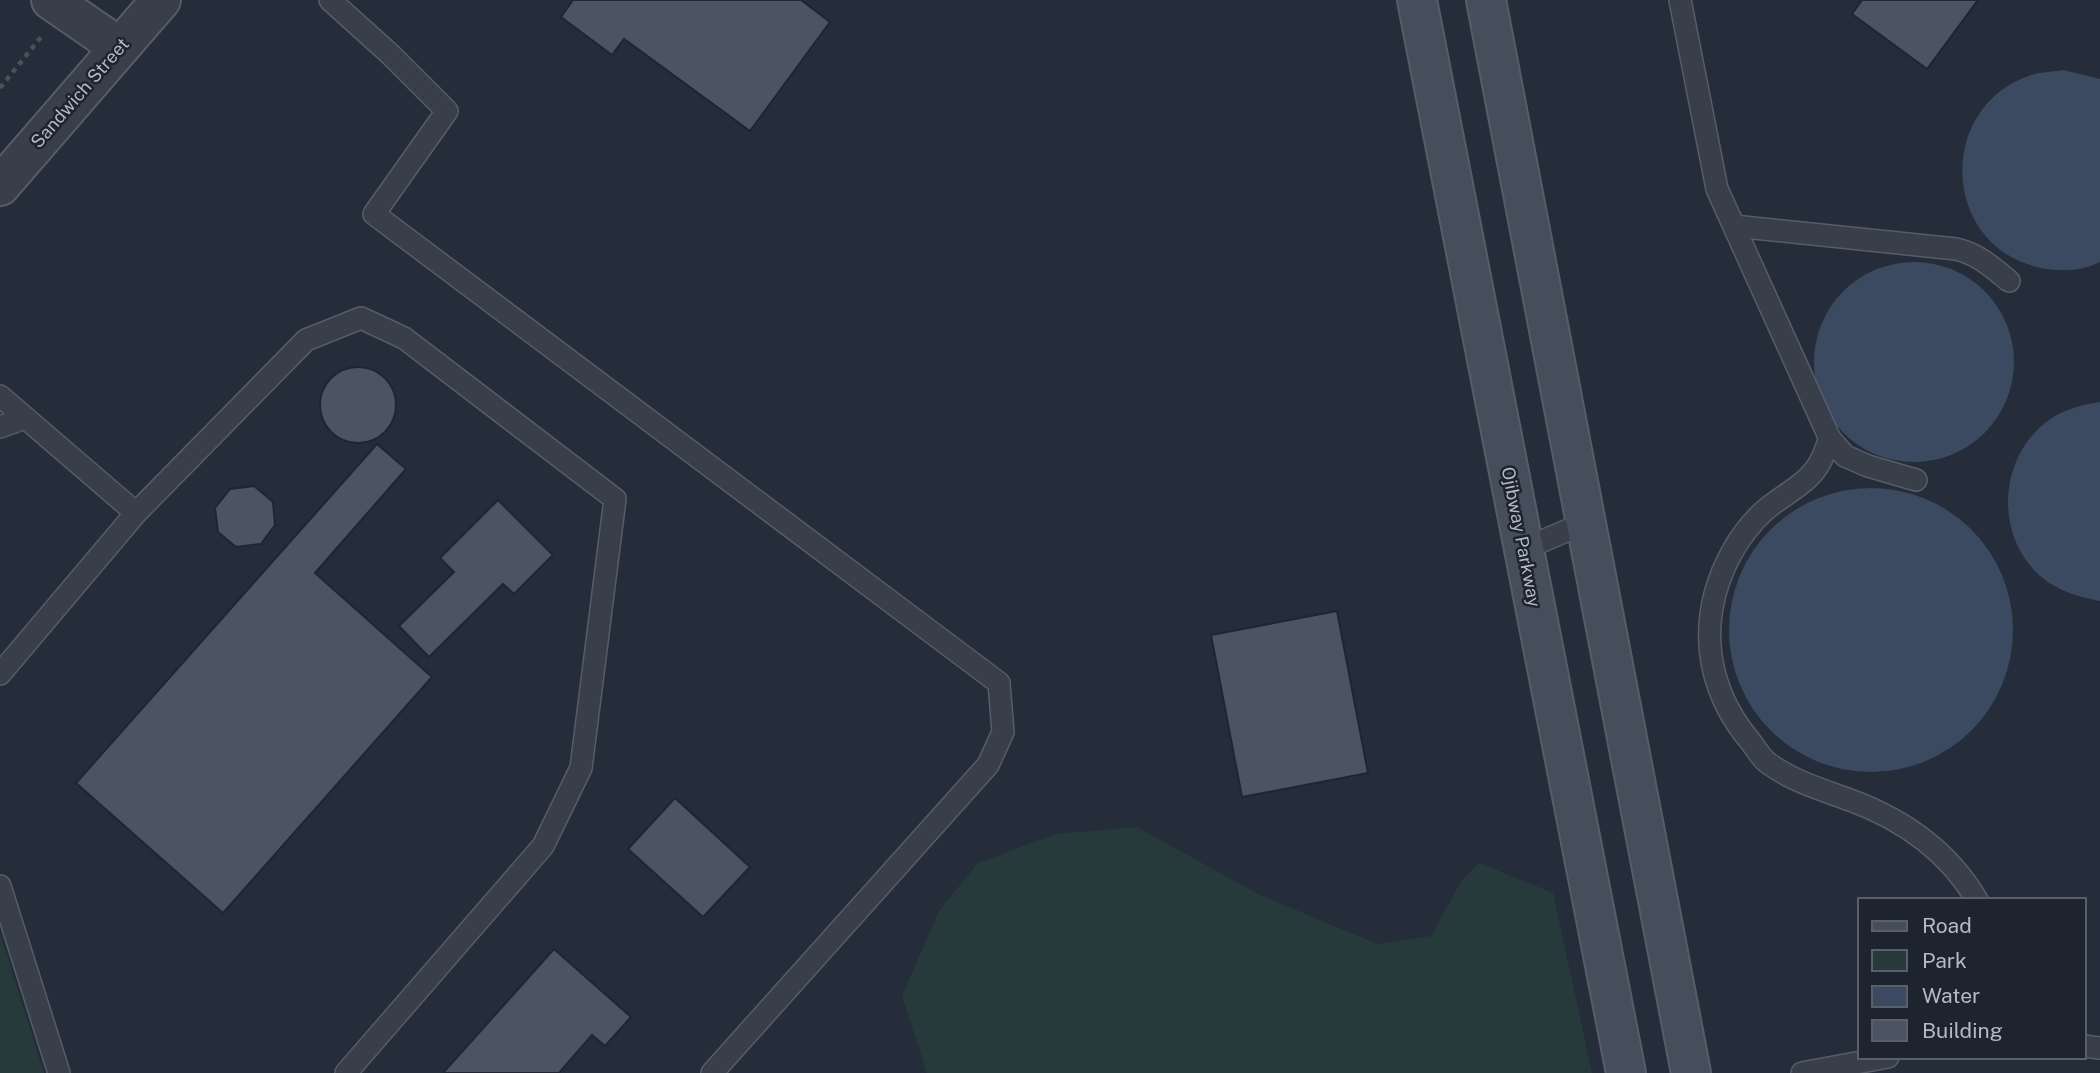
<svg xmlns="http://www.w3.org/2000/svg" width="2100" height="1073" font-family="'Public Sans',sans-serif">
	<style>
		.green { fill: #273a3b }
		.water { fill: #3b4a61 }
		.building { fill: #4b5463; stroke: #1f2631; stroke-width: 2 }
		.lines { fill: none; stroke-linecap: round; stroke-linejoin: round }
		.service-casing { stroke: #565d68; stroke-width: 24 }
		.minor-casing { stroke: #565d68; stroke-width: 42 }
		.secondary-casing { stroke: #565d68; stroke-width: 42 }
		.path { stroke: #445558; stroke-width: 4.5; stroke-dasharray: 5 5; stroke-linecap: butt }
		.service { stroke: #383f4a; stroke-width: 21 }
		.minor { stroke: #383f4a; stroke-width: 38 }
		.secondary { stroke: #464e5c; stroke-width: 38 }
		.labels { text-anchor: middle; stroke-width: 5; stroke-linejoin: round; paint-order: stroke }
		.street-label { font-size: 18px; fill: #b3bac5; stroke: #1d242f }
	</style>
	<rect width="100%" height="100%" fill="#242d39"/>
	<!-- green -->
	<path class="green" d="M 1137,827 L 1260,895 L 1377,944 L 1431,936 L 1462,880 L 1479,863 L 1553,893 L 1592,1073 L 927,1073 L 902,996 L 939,911 L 978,863 L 1056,834 Z
		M 0,933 L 0,934 L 44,1073 L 0,1073 Z"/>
	<!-- water -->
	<path class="water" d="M 2063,70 L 2100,79 L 2100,262 C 2080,272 2058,272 2037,267 C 1940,243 1937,106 2031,75 C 2041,72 2053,72 2063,70 Z
		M1814 362a100 100 0 1 1 200 0a100 100 0 1 1-200 0Z
		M 2100,402 L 2100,601 L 2099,601 C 2076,596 2054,590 2036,572 C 1994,530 2000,455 2049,420 C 2064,409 2082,405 2100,402 Z
		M1729 630a142 142 0 1 1 284 0a142 142 0 1 1-284 0Z"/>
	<!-- building -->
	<path class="building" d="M 573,0 L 801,0 L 830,22 L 750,131 L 624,39 L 612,55 L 561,17 Z
		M 1862,0 L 1978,0 L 1927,69 L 1852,14 Z
		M320 405a38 38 0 1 1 76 0a38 38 0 1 1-76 0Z
		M 377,444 L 406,469 L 315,573 L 432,677 L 223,913 L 76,783 Z
		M 254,486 L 273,502 L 275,525 L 261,544 L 236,547 L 218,532 L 215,508 L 230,489 Z
		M 498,500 L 553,555 L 514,594 L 503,584 L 429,657 L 399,626 L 454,572 L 440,558 Z
		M 1337,611 L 1368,773 L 1242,797 L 1211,635 Z
		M 675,798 L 750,867 L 703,917 L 628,849 Z
		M 554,949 L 631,1017 L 605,1046 L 592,1035 L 559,1073 L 443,1073 Z"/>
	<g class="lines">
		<!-- service casing -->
		<g class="service-casing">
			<path id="service" d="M 330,0 L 391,55 L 447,111 L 374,214 L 999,683 L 1003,732 L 988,765 L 712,1073
				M 1680,0 L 1717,189 L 1830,439 L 1845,456 L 1868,466 L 1916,480
				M 1734,226 L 1956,249 C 1978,254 1992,267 2009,281
				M 0,396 L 136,513 L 306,340 L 361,318 L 404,338 L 615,499 L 581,768 L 543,846 L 346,1073
				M 0,427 L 25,418
				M 1830,439 C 1826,447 1824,456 1819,464 C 1807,485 1780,496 1763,512 C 1740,533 1723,564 1715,594 C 1701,648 1715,700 1751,742 C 1756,749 1761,758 1768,763 C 1792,781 1823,790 1850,800 C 1902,819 1948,851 1977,900
				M 1524,549 L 1587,522
				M 0,674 L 136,513
				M 0,886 L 59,1073
				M 2084,1046 L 2100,1048
				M 1802,1073 L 1888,1057"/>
		</g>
		<!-- minor casing -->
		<g class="minor-casing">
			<path id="minor" d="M 51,0 L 119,47
				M 0,186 L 161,0"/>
		</g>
		<!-- secondary casing -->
		<g class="secondary-casing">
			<path id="secondary" d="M 1417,0 L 1626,1073
				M 1486,0 L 1691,1073"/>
		</g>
		<!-- path -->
		<path class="path" d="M 0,88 L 41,37"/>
		<!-- service -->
		<use href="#service" class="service"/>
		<!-- minor -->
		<use href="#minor" class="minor"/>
		<!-- secondary -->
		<use href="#secondary" class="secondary"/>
	</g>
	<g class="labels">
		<!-- street labels -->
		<g class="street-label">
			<text transform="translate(80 93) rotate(-49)" y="6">Sandwich Street</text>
			<text transform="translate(1521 537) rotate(79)" y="6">Ojibway Parkway</text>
		</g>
	</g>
	<!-- legend -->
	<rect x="1858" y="898" width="228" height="161" fill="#1d242f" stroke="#59606b" stroke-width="2"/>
	<rect x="1872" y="921" width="35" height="10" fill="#464e5c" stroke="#59606b" stroke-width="2"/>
	<text x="1922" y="933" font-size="21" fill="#b3bac5">Road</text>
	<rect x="1872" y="950" width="35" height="21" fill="#273a3b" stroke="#59606b" stroke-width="2"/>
	<text x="1922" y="968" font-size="21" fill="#b3bac5">Park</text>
	<rect x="1872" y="986" width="35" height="21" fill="#3b4a61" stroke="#59606b" stroke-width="2"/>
	<text x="1922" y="1003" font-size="21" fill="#b3bac5">Water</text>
	<rect x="1872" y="1020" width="35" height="21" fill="#4b5463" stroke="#59606b" stroke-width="2"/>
	<text x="1922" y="1038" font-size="21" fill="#b3bac5">Building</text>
</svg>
